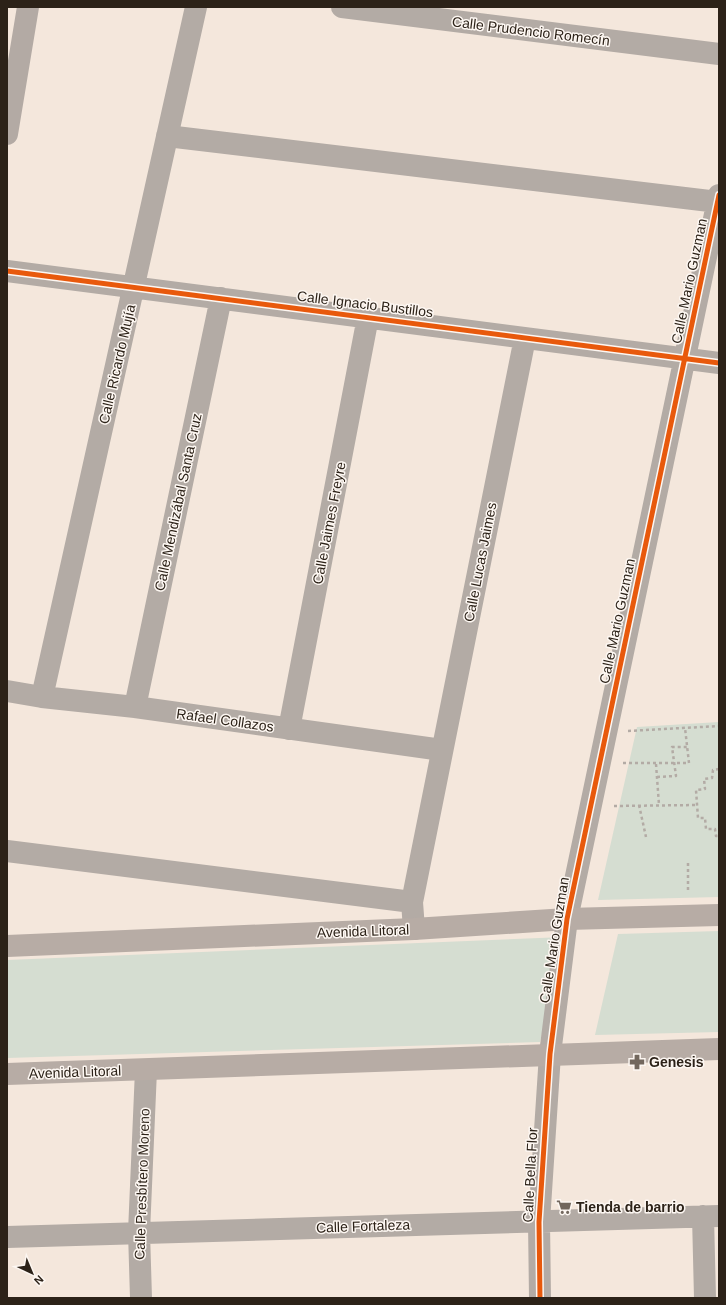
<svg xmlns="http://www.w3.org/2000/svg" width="726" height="1305" font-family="Arial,sans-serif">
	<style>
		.green { fill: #d5ddd1 }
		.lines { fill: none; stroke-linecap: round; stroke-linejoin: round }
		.path { stroke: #b3aba5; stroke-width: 2.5; stroke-dasharray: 3 3; stroke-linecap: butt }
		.street { stroke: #b3aba5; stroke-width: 22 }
		.secondary { stroke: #b3aaa4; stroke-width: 22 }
		.primary { stroke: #b7aca5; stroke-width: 22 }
		.cycleway-casing { stroke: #fdf7f2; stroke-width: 8 }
		.cycleway { stroke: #e8590c; stroke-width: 5 }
		.labels { text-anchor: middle; stroke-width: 3; stroke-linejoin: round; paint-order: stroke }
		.street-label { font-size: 14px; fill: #2c2218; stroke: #fdf7f2 }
		.poi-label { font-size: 14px; font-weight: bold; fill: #2c2218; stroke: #fdf7f2; text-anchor: start }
	</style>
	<rect width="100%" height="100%" fill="#f4e7dc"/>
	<!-- green -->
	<path class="green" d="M 719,722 L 719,897 L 598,900 L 637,727 Z
		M 719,931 L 719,1032 L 595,1035 L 618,934 Z
		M 564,937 L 540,1042 L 7,1058 L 7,960 Z"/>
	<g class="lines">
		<!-- path -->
		<path class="path" d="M 628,731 L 719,726
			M 623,763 L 689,763 L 685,728
			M 656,764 L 659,805
			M 719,769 L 713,770 L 712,778 L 704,779 L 705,789 L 696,790 L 698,818 L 705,818 L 706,829 L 715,829 L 716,836 L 719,836
			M 657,777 L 676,776 L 672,747 L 687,747
			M 639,805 L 646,837
			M 614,806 L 697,805
			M 688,863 L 688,893"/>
		<!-- street -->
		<path class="street" d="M 342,7 L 719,54
			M 167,136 L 718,202
			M 7,271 L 719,363
			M 7,691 L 42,697 L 135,707 L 442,750
			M 42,697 L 196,7
			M 135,707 L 221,298
			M 289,729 L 368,317
			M 7,851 L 412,902
			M 414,929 L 412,902 L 525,338
			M 703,1216 L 705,1298
			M 7,1237 L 719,1216
			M 141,1298 L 139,1232 L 146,1070
			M 540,1298 L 539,1222 L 550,1054 L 567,919 L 719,195"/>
		<!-- secondary -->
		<path class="secondary" d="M 7,134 L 28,7"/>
		<!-- primary -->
		<path class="primary" d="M 7,946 L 414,929 L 567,919 L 719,915
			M 7,1074 L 719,1049"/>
		<!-- cycleway casing -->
		<g class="cycleway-casing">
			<path id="cycleway" d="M 7,271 L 719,363
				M 540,1298 L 539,1222 L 550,1054 L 567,919 L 719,195"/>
		</g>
		<!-- cycleway -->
		<use href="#cycleway" class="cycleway"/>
	</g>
	<!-- icons -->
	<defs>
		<g id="pharmacy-bare" transform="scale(1.2)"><path d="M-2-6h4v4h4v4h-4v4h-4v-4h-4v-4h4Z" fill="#72675d" stroke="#fdf7f2" stroke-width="2.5" paint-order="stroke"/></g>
		<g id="supermarket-bare" transform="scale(1.2)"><path d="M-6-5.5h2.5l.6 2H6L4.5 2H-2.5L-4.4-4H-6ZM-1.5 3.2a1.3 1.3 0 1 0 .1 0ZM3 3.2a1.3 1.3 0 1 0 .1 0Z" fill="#72675d" stroke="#fdf7f2" stroke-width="2.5" paint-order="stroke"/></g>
	</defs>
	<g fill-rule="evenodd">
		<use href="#pharmacy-bare" x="637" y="1062"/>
		<use href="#supermarket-bare" x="564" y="1207"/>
	</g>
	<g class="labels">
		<!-- street labels -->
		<g class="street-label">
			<text transform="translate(531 31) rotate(7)" y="5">Calle Prudencio Romecín</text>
			<text transform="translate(689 281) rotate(-78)" y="5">Calle Mario Guzman</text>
			<text transform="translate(365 304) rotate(7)" y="5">Calle Ignacio Bustillos</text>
			<text transform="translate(117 364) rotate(-77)" y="5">Calle Ricardo Mujía</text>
			<text transform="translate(178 502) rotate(-78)" y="5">Calle Mendizábal Santa Cruz</text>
			<text transform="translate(329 523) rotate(-79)" y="5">Calle Jaimes Freyre</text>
			<text transform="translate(480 562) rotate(-79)" y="5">Calle Lucas Jaimes</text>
			<text transform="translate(617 621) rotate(-78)" y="5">Calle Mario Guzman</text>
			<text transform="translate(225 720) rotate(8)" y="5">Rafael Collazos</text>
			<text transform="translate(363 931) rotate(-2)" y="5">Avenida Litoral</text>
			<text transform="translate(554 940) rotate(-81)" y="5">Calle Mario Guzman</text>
			<text transform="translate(75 1072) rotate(-2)" y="5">Avenida Litoral</text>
			<text transform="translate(530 1175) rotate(-87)" y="5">Calle Bella Flor</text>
			<text transform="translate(142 1184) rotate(-88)" y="5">Calle Presbítero Moreno</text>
			<text transform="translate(363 1226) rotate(-2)" y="5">Calle Fortaleza</text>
		</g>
		<!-- poi labels -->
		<g class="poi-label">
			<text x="649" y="1067">Genesis</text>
			<text x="576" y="1212">Tienda de barrio</text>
		</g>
	</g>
	<!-- border -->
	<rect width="726" height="1305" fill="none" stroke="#2c2218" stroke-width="16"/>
	<!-- north arrow -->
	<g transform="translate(32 1273) rotate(136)" stroke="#fdf7f2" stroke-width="3" paint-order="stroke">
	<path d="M0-3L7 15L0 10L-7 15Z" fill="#2c2218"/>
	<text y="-6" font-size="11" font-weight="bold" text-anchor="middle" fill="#2c2218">N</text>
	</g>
</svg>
